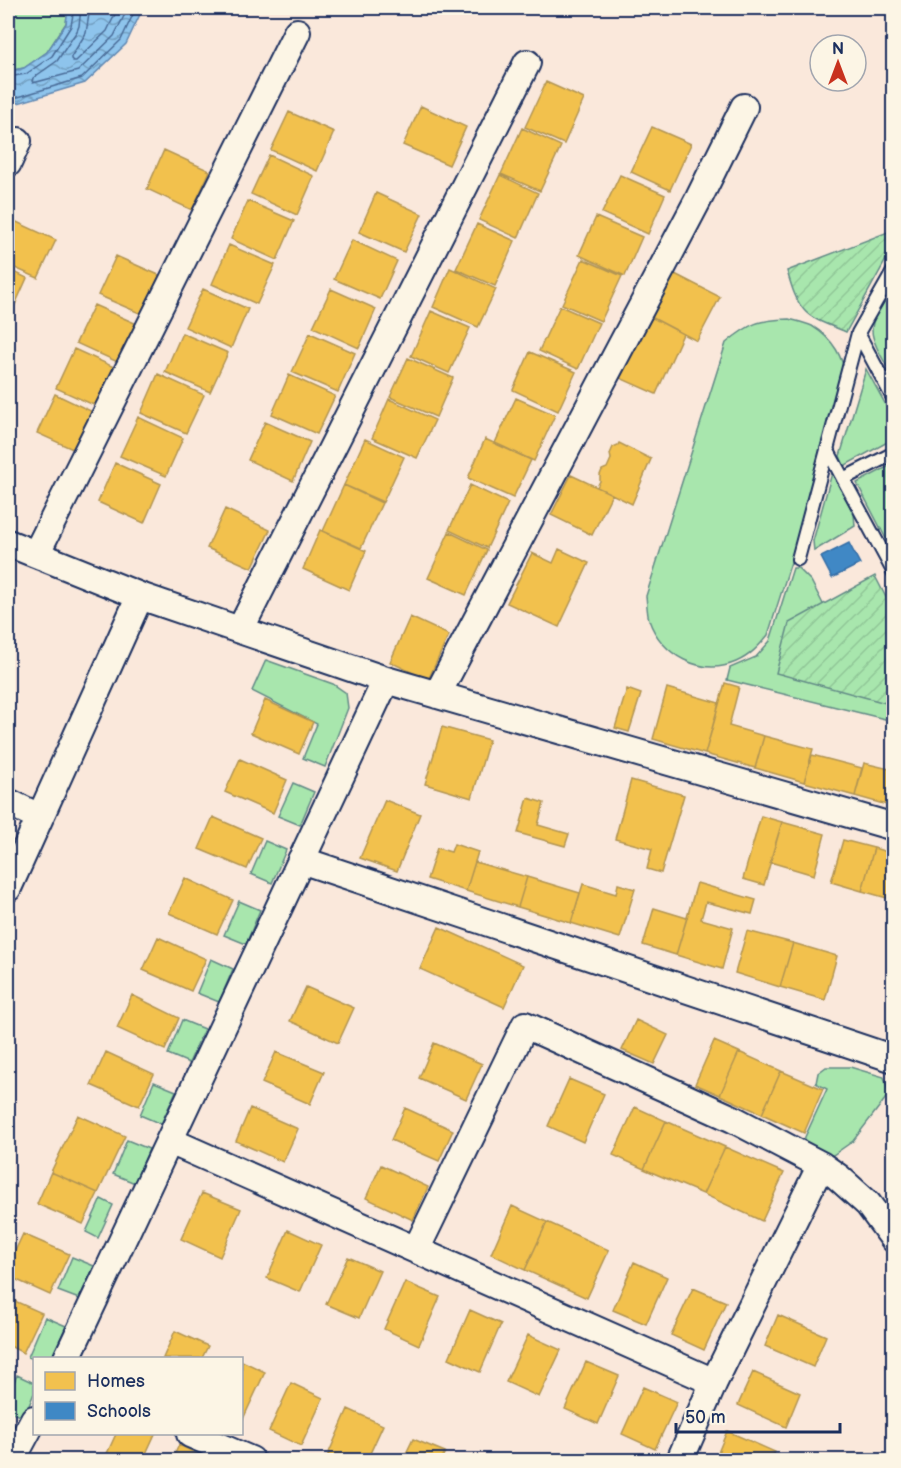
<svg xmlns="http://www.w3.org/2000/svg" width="901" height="1468" font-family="'Balsamiq Sans',sans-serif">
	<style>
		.green { fill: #a8e6ad; stroke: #628a86; stroke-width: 1.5 }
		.garden { fill: url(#garden-furrows); stroke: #628a86; stroke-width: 1.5 }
		.water { fill: url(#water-waves); stroke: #6088b3; stroke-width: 1.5 }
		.homes { fill: #f2c14e; stroke: #b29553; stroke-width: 1.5 }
		.schools { fill: #3f88c5; stroke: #346da6; stroke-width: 1.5 }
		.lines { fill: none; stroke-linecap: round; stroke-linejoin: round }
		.shore { stroke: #496b97; stroke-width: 1.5 }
		.service-casing { stroke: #1b2f5e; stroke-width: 16 }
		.minor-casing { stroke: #1b2f5e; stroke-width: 30 }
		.service { stroke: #fcf5e5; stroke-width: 12 }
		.minor { stroke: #fcf5e5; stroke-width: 26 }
	</style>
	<defs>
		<pattern id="garden-furrows" width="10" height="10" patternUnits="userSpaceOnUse" patternTransform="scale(1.5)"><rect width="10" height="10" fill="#a8e6ad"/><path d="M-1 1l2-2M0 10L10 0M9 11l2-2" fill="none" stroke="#90c697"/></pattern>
		<pattern id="water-waves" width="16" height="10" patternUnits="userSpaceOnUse" patternTransform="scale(1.5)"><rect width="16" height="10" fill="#8ec4ec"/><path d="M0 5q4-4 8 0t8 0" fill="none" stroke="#73a0c2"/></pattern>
	</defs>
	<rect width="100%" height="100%" fill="#fae8db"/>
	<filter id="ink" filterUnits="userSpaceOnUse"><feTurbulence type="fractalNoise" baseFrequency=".0167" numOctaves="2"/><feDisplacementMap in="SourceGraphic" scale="12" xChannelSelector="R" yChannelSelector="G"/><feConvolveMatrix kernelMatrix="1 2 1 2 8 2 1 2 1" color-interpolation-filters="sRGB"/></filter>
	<g filter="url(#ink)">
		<!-- green -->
		<path class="green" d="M 8,8 L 68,8 L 66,23 L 47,52 L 24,68 L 8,71 Z
			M 893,289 L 893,377 C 887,365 872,344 872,330 C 872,315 886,301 893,289 Z
			M 789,319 C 796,321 805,323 812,326 C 835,340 842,357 848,381 L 768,635 C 759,646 750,656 736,662 C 701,677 661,655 649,620 C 647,613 647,604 646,596 L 726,343 C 750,323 758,320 789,319 Z
			M 866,369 L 893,418 L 893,439 L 844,466 L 840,456 Z
			M 893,464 L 893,552 L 857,483 Z
			M 832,473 L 854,514 L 855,526 L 814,551 L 813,541 Z
			M 793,568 L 798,568 L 811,581 L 823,604 L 893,638 L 893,721 L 727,680 L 730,668 L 756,657 L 770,641 Z
			M 266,660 L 333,684 L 346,693 L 348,708 L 325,767 L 303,758 L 317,724 L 252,691 Z
			M 293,783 L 314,792 L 300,825 L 278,816 Z
			M 265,841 L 286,850 L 272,883 L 251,874 Z
			M 239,901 L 260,910 L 246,944 L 224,935 Z
			M 211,959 L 233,969 L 219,1002 L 197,993 Z
			M 182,1020 L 204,1029 L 189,1063 L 168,1054 Z
			M 826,1067 L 850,1067 L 884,1077 L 889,1094 L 853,1141 L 833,1155 L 816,1155 L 803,1148 L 805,1137 L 827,1089 L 816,1083 L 818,1073 Z
			M 154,1082 L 176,1091 L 161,1124 L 140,1115 Z
			M 127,1140 L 149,1149 L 135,1183 L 113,1174 Z
			M 101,1199 L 113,1205 L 98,1238 L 86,1232 Z
			M 72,1257 L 94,1266 L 79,1299 L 58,1291 Z
			M 45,1317 L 66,1326 L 52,1358 L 34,1359 L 28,1357 Z
			M 17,1375 L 34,1383 L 34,1393 L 24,1418 L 8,1411 L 8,1397 Z"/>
		<!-- garden -->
		<path class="garden" d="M 893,230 L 893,247 L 846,332 C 833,326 813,321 804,310 C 795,300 791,284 787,271 Z
			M 875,576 L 893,611 L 893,705 L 776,673 L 789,623 Z"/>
		<!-- water -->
		<path class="water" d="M 68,8 L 143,8 L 126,44 L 85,83 L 8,106 L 8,71 L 24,68 L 47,52 L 66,24 Z"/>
		<!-- homes -->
		<path class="homes" d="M 546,82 L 584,99 L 564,144 L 525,127 Z
			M 421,106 L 466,127 L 449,165 L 403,145 Z
			M 289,112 L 334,132 L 317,171 L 271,150 Z
			M 652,127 L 691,144 L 670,190 L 631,172 Z
			M 522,128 L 561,146 L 540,191 L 501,174 Z
			M 164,150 L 210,171 L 192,210 L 147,189 Z
			M 269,155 L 314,176 L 297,215 L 251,194 Z
			M 500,175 L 538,193 L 518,238 L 479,220 Z
			M 620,175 L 665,195 L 648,234 L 602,213 Z
			M 376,193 L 422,214 L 404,252 L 359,232 Z
			M 248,201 L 294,221 L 277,260 L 231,239 Z
			M 596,217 L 642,237 L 625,276 L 579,255 Z
			M 10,219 L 56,240 L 38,278 L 8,265 L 8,225 Z
			M 477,224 L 515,241 L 495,286 L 456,269 Z
			M 352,240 L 397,261 L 380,299 L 334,279 Z
			M 229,245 L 275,265 L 257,304 L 212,284 Z
			M 116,256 L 161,276 L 144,315 L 98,295 Z
			M 583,259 L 622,276 L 601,321 L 562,304 Z
			M 450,268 L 496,289 L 478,327 L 433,307 Z
			M 8,269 L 27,278 L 10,316 L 8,315 Z
			M 673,273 L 720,297 L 697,341 L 651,317 Z
			M 203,289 L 248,309 L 231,348 L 185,327 Z
			M 331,289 L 376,309 L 359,348 L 313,327 Z
			M 94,305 L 139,325 L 122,364 L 76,343 Z
			M 560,306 L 599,323 L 578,369 L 539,351 Z
			M 431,311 L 470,328 L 449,373 L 411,356 Z
			M 651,317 L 683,334 L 656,394 L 620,378 Z
			M 182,333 L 228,353 L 210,392 L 165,372 Z
			M 310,333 L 355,353 L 338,392 L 292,372 Z
			M 74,349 L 114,367 L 96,406 L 56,388 Z
			M 530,352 L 576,372 L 558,411 L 513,390 Z
			M 408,358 L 453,378 L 436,417 L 390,397 Z
			M 158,374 L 204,395 L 186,433 L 141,413 Z
			M 289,375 L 335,396 L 317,434 L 272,414 Z
			M 55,394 L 95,413 L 77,451 L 37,433 Z
			M 516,398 L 555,415 L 534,461 L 495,443 Z
			M 389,399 L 435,420 L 417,458 L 372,438 Z
			M 138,417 L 183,438 L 166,476 L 120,456 Z
			M 265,422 L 310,442 L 293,481 L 248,460 Z
			M 365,439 L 404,457 L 383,502 L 344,485 Z
			M 485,439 L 531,460 L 513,498 L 468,478 Z
			M 619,443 L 651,459 L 632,504 L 597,487 L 600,481 L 600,475 L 602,470 L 607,468 L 611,459 L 610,454 L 613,447 L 618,445 Z
			M 115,463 L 161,484 L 144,523 L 98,502 Z
			M 571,475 L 612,494 L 592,535 L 551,515 Z
			M 344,485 L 382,503 L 361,548 L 323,531 Z
			M 470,485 L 508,503 L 487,548 L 449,530 Z
			M 225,509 L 270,530 L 252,568 L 207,548 Z
			M 320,530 L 366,551 L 349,590 L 303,569 Z
			M 449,532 L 487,550 L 466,595 L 428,578 Z
			M 559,549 L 589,563 L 559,627 L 507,603 L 532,553 L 553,563 Z
			M 410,617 L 449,635 L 428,680 L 390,662 Z
			M 725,683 L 739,687 L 729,726 L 764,736 L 755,768 L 705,754 Z
			M 667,688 L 719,703 L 705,754 L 653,739 Z
			M 627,689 L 641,694 L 629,732 L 615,728 Z
			M 265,700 L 313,722 L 299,754 L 251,733 Z
			M 442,727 L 489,740 L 472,798 L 425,784 Z
			M 764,736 L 813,749 L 804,782 L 755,768 Z
			M 812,755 L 862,768 L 855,796 L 804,782 Z
			M 240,759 L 287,780 L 273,813 L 225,792 Z
			M 864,763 L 894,770 L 894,807 L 855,796 Z
			M 631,780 L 684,795 L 661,873 L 647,869 L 652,849 L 615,839 Z
			M 528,798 L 544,803 L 538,825 L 569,834 L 565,846 L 518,833 Z
			M 385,800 L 420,814 L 397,871 L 360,858 Z
			M 761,816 L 782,822 L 764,885 L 743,879 Z
			M 213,817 L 261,838 L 247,869 L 199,849 Z
			M 782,822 L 825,834 L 814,875 L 770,862 Z
			M 843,840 L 874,848 L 862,891 L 831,882 Z
			M 454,844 L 478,852 L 466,891 L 427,879 L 437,848 L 451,852 Z
			M 874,848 L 894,854 L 894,900 L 862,891 Z
			M 475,862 L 527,877 L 518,907 L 466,891 Z
			M 527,877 L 580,893 L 571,923 L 518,907 Z
			M 185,878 L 233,900 L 217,934 L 169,913 Z
			M 697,883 L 756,900 L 752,914 L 706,902 L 701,919 L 733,928 L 722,969 L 676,955 Z
			M 583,884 L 616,894 L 618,884 L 635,889 L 620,938 L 571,923 Z
			M 654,908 L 687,918 L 676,955 L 643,945 Z
			M 439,927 L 523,965 L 504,1007 L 420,969 Z
			M 747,931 L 793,943 L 780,987 L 735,973 Z
			M 158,937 L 206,959 L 191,991 L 143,970 Z
			M 793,943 L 837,956 L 825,1000 L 780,987 Z
			M 306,987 L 354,1008 L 338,1043 L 290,1021 Z
			M 132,995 L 179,1018 L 165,1050 L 117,1028 Z
			M 636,1020 L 668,1035 L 654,1064 L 622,1050 Z
			M 714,1041 L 739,1052 L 720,1095 L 695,1084 Z
			M 434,1043 L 482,1064 L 466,1099 L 419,1078 Z
			M 106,1052 L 154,1074 L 139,1106 L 91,1085 Z
			M 276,1052 L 324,1072 L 310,1104 L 262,1083 Z
			M 739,1052 L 781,1071 L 762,1114 L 720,1095 Z
			M 781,1071 L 823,1089 L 804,1133 L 762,1114 Z
			M 569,1079 L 604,1094 L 583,1142 L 548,1126 Z
			M 635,1107 L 666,1121 L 644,1169 L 613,1155 Z
			M 250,1108 L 298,1129 L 283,1162 L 236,1141 Z
			M 405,1108 L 453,1130 L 439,1161 L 391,1140 Z
			M 78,1115 L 125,1136 L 98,1193 L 51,1172 Z
			M 666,1121 L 725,1147 L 703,1194 L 644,1169 Z
			M 725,1147 L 784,1173 L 762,1221 L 703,1194 Z
			M 381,1165 L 428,1187 L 413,1220 L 366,1198 Z
			M 51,1172 L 98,1193 L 83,1224 L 37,1204 Z
			M 202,1193 L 241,1209 L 220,1257 L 181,1239 Z
			M 512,1206 L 547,1222 L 525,1270 L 491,1254 Z
			M 547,1222 L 609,1250 L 587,1298 L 525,1270 Z
			M 288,1230 L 321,1245 L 300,1292 L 267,1278 Z
			M 23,1234 L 69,1254 L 50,1295 L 8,1276 L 8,1266 Z
			M 348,1257 L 380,1271 L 359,1318 L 326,1304 Z
			M 634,1262 L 667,1277 L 646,1324 L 613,1310 Z
			M 405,1282 L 440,1297 L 419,1345 L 384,1329 Z
			M 693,1288 L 726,1302 L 704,1350 L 671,1335 Z
			M 8,1298 L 42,1313 L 23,1353 L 8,1345 Z
			M 470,1310 L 501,1324 L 480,1372 L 449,1358 Z
			M 778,1315 L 826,1336 L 813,1367 L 765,1346 Z
			M 175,1331 L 208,1346 L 202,1358 L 163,1358 Z
			M 528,1335 L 561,1350 L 539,1397 L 506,1382 Z
			M 242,1361 L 265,1372 L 243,1419 L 242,1419 Z
			M 586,1362 L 619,1376 L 598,1424 L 565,1409 Z
			M 753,1372 L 800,1393 L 786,1427 L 738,1405 Z
			M 291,1383 L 323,1398 L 301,1446 L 269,1431 Z
			M 643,1387 L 677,1402 L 655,1449 L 622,1434 Z
			M 348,1409 L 383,1425 L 367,1460 L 335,1460 L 327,1457 Z
			M 727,1431 L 775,1452 L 771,1460 L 715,1460 Z
			M 116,1434 L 155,1434 L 143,1460 L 104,1460 Z
			M 413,1439 L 445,1452 L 441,1460 L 403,1460 Z
			M 179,1445 L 211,1460 L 172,1460 Z"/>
		<!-- schools -->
		<path class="schools" d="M 849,543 L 860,564 L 832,578 L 821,557 Z"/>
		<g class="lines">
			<!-- shore -->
			<path class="shore" d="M 81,8 L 79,26 L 77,31 L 57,61 L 33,78 L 32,81 L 33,83 L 78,71 L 114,36 L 128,8
				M 90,8 L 86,33 L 71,57 L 71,59 L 73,61 L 76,61 L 107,31 L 118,8
				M 8,77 L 26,74 L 52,56 L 71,26 L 74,8
				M 8,100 L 82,78 L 121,40 L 136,8"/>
			<!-- service casing -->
			<g class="service-casing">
				<path id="service" d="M 858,333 L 894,400
					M 827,449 L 894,573
					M 843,479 L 894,453
					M 798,559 L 858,333 L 894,270"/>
			</g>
			<!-- minor casing -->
			<g class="minor-casing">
				<path id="minor" d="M 8,163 L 18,141
					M 8,543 L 140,596 L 386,680 L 894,827
					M 36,554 L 297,32
					M 240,630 L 527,63
					M 437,695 L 699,198 L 744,107
					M 8,802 L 39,817
					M 301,860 L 894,1059
					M 8,888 L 140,596
					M 170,1141 L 714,1382
					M 416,1250 L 525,1025 L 733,1119 L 821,1165 L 838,1177 L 868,1204 L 894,1239
					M 67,1358 L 386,680
					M 190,1434 L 251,1460
					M 12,1460 L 34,1419
					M 680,1460 L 714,1382 L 821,1165"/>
			</g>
			<!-- service -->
			<use href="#service" class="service"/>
			<!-- minor -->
			<use href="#minor" class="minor"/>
		</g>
	</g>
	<!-- margin -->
	<rect width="901" height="1468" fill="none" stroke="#fcf5e5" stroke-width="30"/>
	<rect x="15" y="15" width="871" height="1438" fill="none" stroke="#1b2f5e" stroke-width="2" filter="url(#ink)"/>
	<!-- legend -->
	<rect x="33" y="1357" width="210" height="78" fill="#fcf5e5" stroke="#a2a6af" stroke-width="1.5"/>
	<rect x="45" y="1372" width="30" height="18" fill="#f2c14e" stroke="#a2a6af" stroke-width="1.5"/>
	<text x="87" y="1387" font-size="18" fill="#1b2f5e">Homes</text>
	<rect x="45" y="1402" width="30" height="18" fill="#3f88c5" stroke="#a2a6af" stroke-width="1.5"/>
	<text x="87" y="1417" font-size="18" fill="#1b2f5e">Schools</text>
	<!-- north arrow -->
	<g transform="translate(838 63)"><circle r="28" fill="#fcf5e5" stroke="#a2a6af" stroke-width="1.5"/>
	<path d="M0-4.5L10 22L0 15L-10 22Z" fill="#c8321e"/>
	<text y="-9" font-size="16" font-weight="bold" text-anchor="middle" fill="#1b2f5e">N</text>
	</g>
	<!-- scale -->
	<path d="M676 1423v9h164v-9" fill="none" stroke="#1b2f5e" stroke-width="3"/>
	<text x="685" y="1423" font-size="18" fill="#1b2f5e" stroke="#fcf5e5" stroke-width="4.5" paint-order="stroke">50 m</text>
</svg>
